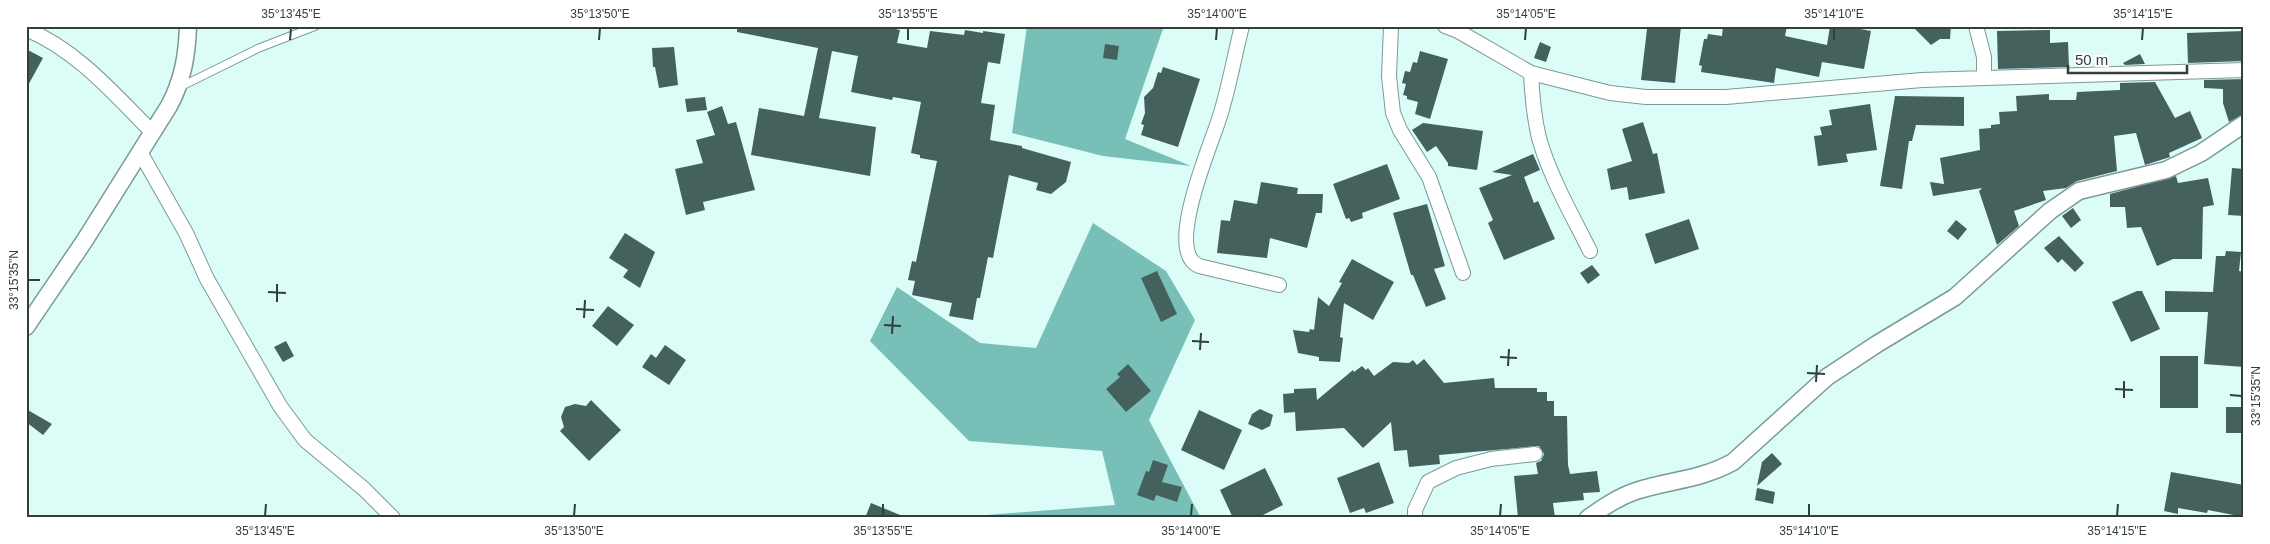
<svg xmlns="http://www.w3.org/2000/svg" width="2270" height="544" font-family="Helvetica,sans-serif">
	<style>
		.forest { fill: #78c0b7 }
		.building { fill: #44615d }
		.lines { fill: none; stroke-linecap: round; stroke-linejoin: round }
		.service-casing { stroke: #7b9a96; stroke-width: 9 }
		.minor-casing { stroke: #7b9a96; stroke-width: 16 }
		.tertiary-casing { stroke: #7b9a96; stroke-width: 19 }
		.service { stroke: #fff; stroke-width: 7 }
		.minor { stroke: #fff; stroke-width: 14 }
		.tertiary { stroke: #fff; stroke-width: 16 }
		.ticks { fill: none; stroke: #313e3c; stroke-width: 2 }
		.neatline { fill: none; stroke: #313e3c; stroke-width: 2 }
		.ticks-label { font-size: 12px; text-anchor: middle; fill: #313e3c }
	</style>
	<rect width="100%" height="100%" fill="#dbfcf7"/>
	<!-- forest -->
	<path class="forest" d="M 1027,26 L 1164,26 L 1125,139 L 1191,166 L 1103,156 L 1012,133 Z
		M 1093,223 L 1166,271 L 1195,320 L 1149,420 L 1201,518 L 949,518 L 1115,505 L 1102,451 L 969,441 L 870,341 L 897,287 L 980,343 L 1036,348 Z"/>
	<!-- building -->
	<path class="building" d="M 737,26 L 881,26 L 900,30 L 897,43 L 927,48 L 930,31 L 964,35 L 965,30 L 983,33 L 983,31 L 1005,34 L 1000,64 L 988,62 L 981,103 L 995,105 L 990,140 L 1022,146 L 1022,148 L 1071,162 L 1066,182 L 1051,194 L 1036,190 L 1038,183 L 1009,175 L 993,258 L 988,257 L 980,298 L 977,298 L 973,320 L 949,316 L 952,303 L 912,295 L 915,281 L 908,280 L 912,261 L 916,262 L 937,161 L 920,158 L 920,155 L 911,153 L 921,102 L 893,97 L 892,100 L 851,92 L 858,56 L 832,51 L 819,118 L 876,127 L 870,176 L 751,155 L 759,108 L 804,116 L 818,48 L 737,32 Z
		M 1650,26 L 1681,26 L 1675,83 L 1641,80 L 1647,29 L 1650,29 Z
		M 1723,26 L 1787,26 L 1785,36 L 1827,45 L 1830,26 L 1844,26 L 1871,31 L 1864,69 L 1822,62 L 1819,77 L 1776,68 L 1774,83 L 1701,72 L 1702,66 L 1699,65 L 1704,39 L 1707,39 L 1708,34 L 1722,36 Z
		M 1912,26 L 1951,26 L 1950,39 L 1940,39 L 1931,45 Z
		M 2050,30 L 2050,43 L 2068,42 L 2069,67 L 1998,69 L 1997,31 Z
		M 2244,31 L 2244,61 L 2188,63 L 2187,33 Z
		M 1540,42 L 1551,47 L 1546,62 L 1534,58 Z
		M 1105,44 L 1119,46 L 1117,60 L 1103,58 Z
		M 674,47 L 678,85 L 659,88 L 655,67 L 653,67 L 652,48 Z
		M 26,49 L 43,58 L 26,89 Z
		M 1420,51 L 1448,59 L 1430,119 L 1415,114 L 1418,102 L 1407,99 L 1407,96 L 1403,95 L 1406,84 L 1402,83 L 1405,71 L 1410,72 L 1413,62 L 1417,63 Z
		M 2140,54 L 2145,64 L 2125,65 L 2123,63 Z
		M 1163,67 L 1200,79 L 1178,147 L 1141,135 L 1144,125 L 1141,124 L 1145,113 L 1144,97 L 1153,88 L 1158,72 L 1161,73 Z
		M 2244,79 L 2244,114 L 2229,122 L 2223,103 L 2223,89 L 2204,88 L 2204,80 Z
		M 2155,82 L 2175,118 L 2190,111 L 2202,138 L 2169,153 L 2170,157 L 2145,165 L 2136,133 L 2114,136 L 2117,171 L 2077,181 L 2066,188 L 2043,191 L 2046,200 L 2014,211 L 2019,226 L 1997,245 L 1979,191 L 1982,188 L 1933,196 L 1930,182 L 1944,184 L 1940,158 L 1980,150 L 1979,129 L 1991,128 L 1991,125 L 2000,124 L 1999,112 L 2017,111 L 2016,96 L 2049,94 L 2049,100 L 2076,100 L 2077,92 L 2120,90 L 2120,83 Z
		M 1895,96 L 1964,97 L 1964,126 L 1916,125 L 1912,141 L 1909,141 L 1902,189 L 1880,186 Z
		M 705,97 L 707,110 L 687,112 L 685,99 Z
		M 1870,104 L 1877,150 L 1846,154 L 1848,162 L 1818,166 L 1814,136 L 1822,135 L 1820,127 L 1832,125 L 1829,110 Z
		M 722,106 L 728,124 L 736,122 L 755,190 L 703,202 L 705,210 L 686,215 L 675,169 L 703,163 L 696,140 L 715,135 L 707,112 Z
		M 1643,122 L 1653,154 L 1657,153 L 1665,193 L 1629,200 L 1627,187 L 1611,190 L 1607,169 L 1632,161 L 1622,129 Z
		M 1423,123 L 1483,131 L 1477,170 L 1448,166 L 1448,163 L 1436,146 L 1427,152 L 1412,130 Z
		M 1533,154 L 1540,170 L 1524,177 L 1534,203 L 1538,201 L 1555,239 L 1504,260 L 1488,223 L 1493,220 L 1479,188 L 1512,175 L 1492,172 Z
		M 1387,164 L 1400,199 L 1362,213 L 1363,218 L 1351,222 L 1349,218 L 1346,219 L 1333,184 Z
		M 2232,168 L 2244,169 L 2244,216 L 2228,215 Z
		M 2176,176 L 2178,183 L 2208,178 L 2214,205 L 2203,207 L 2202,259 L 2173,259 L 2157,266 L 2141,227 L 2127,228 L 2125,207 L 2110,207 L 2110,194 Z
		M 1261,182 L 1298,188 L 1297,194 L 1323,194 L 1322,213 L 1316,213 L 1307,248 L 1270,238 L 1267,258 L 1217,253 L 1221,220 L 1230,221 L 1234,200 L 1257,204 Z
		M 1427,204 L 1445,266 L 1434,269 L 1446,299 L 1426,307 L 1413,275 L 1411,275 L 1393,213 Z
		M 2073,208 L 2081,220 L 2071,228 L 2062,216 Z
		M 1689,219 L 1699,249 L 1655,264 L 1645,234 Z
		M 1956,220 L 1967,229 L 1958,240 L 1947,231 Z
		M 625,233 L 655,252 L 640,288 L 623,277 L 628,270 L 609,258 Z
		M 2059,236 L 2084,263 L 2075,272 L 2062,259 L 2058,263 L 2044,248 Z
		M 2226,251 L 2241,252 L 2239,271 L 2244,272 L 2244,367 L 2204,364 L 2208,312 L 2165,312 L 2165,291 L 2213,292 L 2216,256 L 2225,256 Z
		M 1352,259 L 1394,282 L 1373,320 L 1344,303 L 1340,337 L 1343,338 L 1340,362 L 1319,361 L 1319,357 L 1298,353 L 1293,330 L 1309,332 L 1310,329 L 1314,330 L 1318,297 L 1329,306 L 1342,283 L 1339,282 Z
		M 1592,265 L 1600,275 L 1588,284 L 1580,273 Z
		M 1157,271 L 1177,314 L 1161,322 L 1141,278 Z
		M 2137,291 L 2142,291 L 2160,329 L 2131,342 L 2112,302 Z
		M 608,306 L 634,325 L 617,346 L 592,326 Z
		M 286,341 L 294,356 L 283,362 L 274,347 Z
		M 665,345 L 686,360 L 669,385 L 642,367 L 651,354 L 656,358 Z
		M 2160,356 L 2198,356 L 2198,408 L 2160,408 Z
		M 1424,359 L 1444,383 L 1494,378 L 1495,388 L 1537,388 L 1537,392 L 1547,392 L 1547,401 L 1554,401 L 1554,416 L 1567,416 L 1568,465 L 1570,474 L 1597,471 L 1600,492 L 1583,493 L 1584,500 L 1553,503 L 1555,518 L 1518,518 L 1514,476 L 1538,474 L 1536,463 L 1541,461 L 1544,454 L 1539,446 L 1439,455 L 1440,464 L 1409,467 L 1407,450 L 1394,451 L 1391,422 L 1363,448 L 1344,428 L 1296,431 L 1295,412 L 1284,413 L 1283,394 L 1294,393 L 1294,389 L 1316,388 L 1317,400 L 1353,370 L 1354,372 L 1362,366 L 1366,370 L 1368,368 L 1374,376 L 1393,362 L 1409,363 L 1413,360 L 1417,365 Z
		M 1128,364 L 1151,391 L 1126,412 L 1106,389 L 1120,377 L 1117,374 Z
		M 591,400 L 621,430 L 589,461 L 560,431 L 564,427 L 561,417 L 565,407 L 575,404 L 586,406 Z
		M 2226,407 L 2244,407 L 2244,433 L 2226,433 Z
		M 26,409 L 52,424 L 43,435 L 26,422 Z
		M 1260,409 L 1273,415 L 1270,426 L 1262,430 L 1248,424 L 1252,414 Z
		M 1199,410 L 1242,430 L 1224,470 L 1181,450 Z
		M 1772,453 L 1782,464 L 1757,486 L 1762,462 Z
		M 1153,460 L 1168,465 L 1162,482 L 1182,487 L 1177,502 L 1156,495 L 1154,501 L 1137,495 L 1146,471 L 1149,472 Z
		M 1379,462 L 1394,503 L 1366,513 L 1364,508 L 1350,513 L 1337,478 Z
		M 1265,468 L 1283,505 L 1257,518 L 1233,518 L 1220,490 Z
		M 2171,472 L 2244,485 L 2244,517 L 2208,510 L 2207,513 L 2178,508 L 2178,514 L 2164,511 Z
		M 1757,488 L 1775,492 L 1773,504 L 1755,500 Z
		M 871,503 L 905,517 L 905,518 L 865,518 Z"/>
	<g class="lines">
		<!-- service casing -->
		<g class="service-casing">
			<path id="service" d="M 180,87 L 259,48 L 316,26"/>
		</g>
		<!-- minor casing -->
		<g class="minor-casing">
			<path id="minor" d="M 1242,26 C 1234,57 1229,89 1219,119 C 1211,145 1164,252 1199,266 L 1279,285
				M 1391,26 L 1389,76 L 1393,113 L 1400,130 L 1429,177 L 1463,273
				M 1445,26 L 1458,31 L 1531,73 L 1610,93 L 1646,97 L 1726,97 L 1922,80 L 2244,70
				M 1976,26 L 1984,57 L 1984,78
				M 26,29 C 77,50 115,95 153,133
				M 1531,73 C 1532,95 1534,117 1539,138 C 1550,177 1572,215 1590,251
				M 140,152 L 186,233 L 207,279 L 280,406 L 305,440 L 364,489 L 393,518
				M 1415,518 L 1415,510 L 1428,482 L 1456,468 L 1491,459 L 1535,454"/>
		</g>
		<!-- tertiary casing -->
		<g class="tertiary-casing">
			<path id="tertiary" d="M 26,327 L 85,240 L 169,106 C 183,80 187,55 188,26
				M 1588,518 C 1604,507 1618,497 1636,491 C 1670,480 1700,480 1733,462 L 1827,377 L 1877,344 L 1955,297 L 2050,211 L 2079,191 L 2166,170 L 2201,153 L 2244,124"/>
		</g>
		<!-- service -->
		<use href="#service" class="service"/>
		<!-- minor -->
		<use href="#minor" class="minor"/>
		<!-- tertiary -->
		<use href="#tertiary" class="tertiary"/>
	</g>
	<!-- ticks -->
	<path class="ticks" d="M 290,40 L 291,28M 599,40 L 600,28M 908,40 L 908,28M 1216,40 L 1217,28M 1525,40 L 1526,28M 1834,40 L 1834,28M 2142,40 L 2143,28M 28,280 L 40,280M 268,292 L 286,293M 277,302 L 277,284M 576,309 L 594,310M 584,318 L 585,300M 884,325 L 901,326M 892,334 L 893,316M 1192,341 L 1209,342M 1200,350 L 1201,333M 1500,357 L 1517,358M 1508,366 L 1509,349M 1807,373 L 1825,374M 1816,382 L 1817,365M 2115,389 L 2133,390M 2230,395 L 2242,396M 2124,398 L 2124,381M 265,516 L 266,504M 574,516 L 575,504M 883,516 L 883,504M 1191,516 L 1192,504M 1500,516 L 1501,504M 1809,516 L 1809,504M 2117,516 L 2118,504"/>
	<!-- border -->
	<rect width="2270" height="544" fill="none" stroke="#ffffff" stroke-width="55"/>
	<!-- scale -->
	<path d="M2068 65v8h119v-8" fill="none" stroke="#313e3c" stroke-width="2.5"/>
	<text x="2075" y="65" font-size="15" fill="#313e3c" stroke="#ffffff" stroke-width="4" paint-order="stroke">50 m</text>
	<rect x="28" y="28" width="2214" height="488" class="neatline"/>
	<g class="ticks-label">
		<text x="291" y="18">35°13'45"E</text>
		<text x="600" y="18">35°13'50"E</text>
		<text x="908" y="18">35°13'55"E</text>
		<text x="1217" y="18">35°14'00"E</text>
		<text x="1526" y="18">35°14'05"E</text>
		<text x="1834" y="18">35°14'10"E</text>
		<text x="2143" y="18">35°14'15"E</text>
		<text transform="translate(14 280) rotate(-90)" y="4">33°15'35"N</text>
		<text transform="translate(2256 396) rotate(-90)" y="4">33°15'35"N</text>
		<text x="265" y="535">35°13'45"E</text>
		<text x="574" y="535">35°13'50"E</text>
		<text x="883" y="535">35°13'55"E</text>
		<text x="1191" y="535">35°14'00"E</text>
		<text x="1500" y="535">35°14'05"E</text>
		<text x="1809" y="535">35°14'10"E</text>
		<text x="2117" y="535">35°14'15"E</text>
	</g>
</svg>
